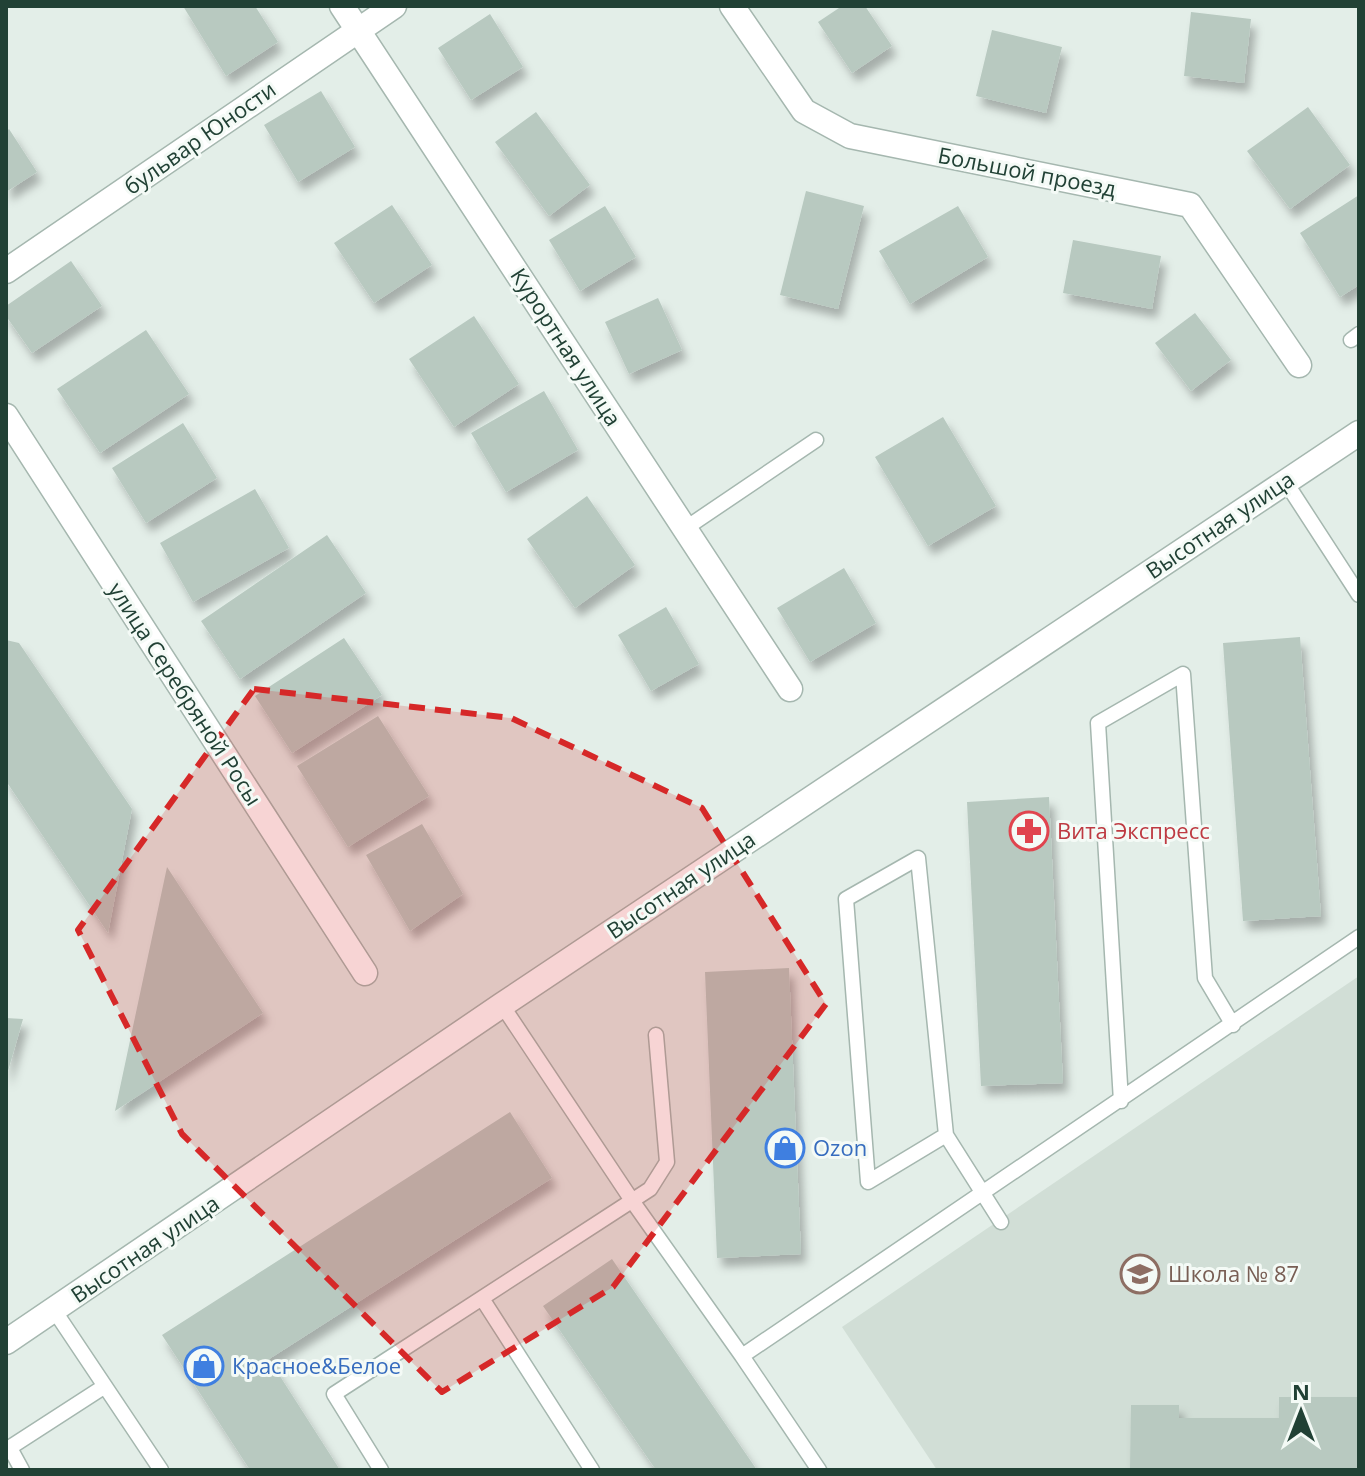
<svg xmlns="http://www.w3.org/2000/svg" width="1365" height="1476" font-family="'Open Sans',sans-serif">
	<style>
		.built { fill: #d1ded6 }
		.building { fill: #b8c9c0; filter: url(#shadow) }
		.lines { fill: none; stroke-linecap: round; stroke-linejoin: round }
		.lane-casing { stroke: #a5b7af; stroke-width: 17 }
		.street-casing { stroke: #a5b7af; stroke-width: 27 }
		.lane { stroke: #fff; stroke-width: 14 }
		.street { stroke: #fff; stroke-width: 24 }
		.marked { fill: #d62828; fill-opacity: 0.2; stroke: #d62828; stroke-width: 6; stroke-dasharray: 16 10; stroke-linejoin: round }
		.labels { text-anchor: middle; stroke-width: 6; stroke-linejoin: round; paint-order: stroke }
		.street-label { font-size: 22px; fill: #214135; stroke: #f4faf6 }
		.health-label { font-size: 22px; fill: #be3a42; stroke: #f4faf6; text-anchor: start }
		.shop-label { font-size: 22px; fill: #366cbe; stroke: #f4faf6; text-anchor: start }
		.education-label { font-size: 22px; fill: #785e54; stroke: #f4faf6; text-anchor: start }
	</style>
	<defs>
		<filter id="shadow"><feDropShadow dx="5" dy="9" stdDeviation="4" flood-color="#0004"/></filter>
	</defs>
	<rect width="100%" height="100%" fill="#e3eee8"/>
	<!-- built -->
	<path class="built" d="M 1359,976 L 1359,1470 L 937,1470 L 842,1327 Z"/>
	<!-- building -->
	<path class="building" d="M 183,6 L 255,6 L 278,42 L 226,76 Z
		M 842,6 L 865,6 L 892,46 L 852,73 L 818,22 Z
		M 1191,12 L 1251,19 L 1244,83 L 1184,76 Z
		M 490,14 L 523,67 L 471,100 L 438,48 Z
		M 992,30 L 1062,47 L 1046,113 L 976,96 Z
		M 321,91 L 355,147 L 298,182 L 264,125 Z
		M 1308,107 L 1350,165 L 1290,209 L 1247,151 Z
		M 536,112 L 590,185 L 549,216 L 495,142 Z
		M 9,129 L 37,172 L 6,192 L 6,132 Z
		M 806,191 L 864,206 L 838,309 L 780,295 Z
		M 1359,195 L 1359,285 L 1340,297 L 1300,233 Z
		M 392,205 L 432,265 L 374,303 L 334,243 Z
		M 605,206 L 636,257 L 580,291 L 549,240 Z
		M 958,206 L 988,257 L 910,304 L 879,251 Z
		M 1073,240 L 1161,256 L 1152,309 L 1063,293 Z
		M 71,261 L 102,306 L 32,353 L 6,316 L 6,306 Z
		M 658,298 L 682,350 L 629,374 L 605,322 Z
		M 1195,313 L 1231,360 L 1191,391 L 1155,343 Z
		M 474,316 L 519,384 L 454,427 L 409,359 Z
		M 146,330 L 189,394 L 100,453 L 57,389 Z
		M 544,391 L 578,450 L 506,492 L 471,433 Z
		M 943,417 L 996,506 L 928,546 L 875,457 Z
		M 183,423 L 217,478 L 146,523 L 112,468 Z
		M 255,489 L 289,548 L 193,602 L 160,543 Z
		M 587,496 L 635,565 L 575,608 L 527,539 Z
		M 327,535 L 366,593 L 240,679 L 201,621 Z
		M 844,568 L 876,623 L 810,662 L 777,608 Z
		M 666,607 L 699,664 L 651,691 L 618,635 Z
		M 1300,637 L 1321,916 L 1243,921 L 1223,643 Z
		M 344,638 L 382,695 L 292,753 L 255,696 Z
		M 6,640 L 19,643 L 132,809 L 108,933 L 6,781 Z
		M 378,716 L 429,796 L 348,847 L 297,766 Z
		M 1049,797 L 1063,1083 L 981,1086 L 967,802 Z
		M 422,824 L 463,894 L 410,931 L 366,855 Z
		M 167,867 L 263,1013 L 115,1111 Z
		M 789,968 L 801,1254 L 717,1258 L 705,972 Z
		M 6,1018 L 23,1019 L 6,1078 Z
		M 510,1112 L 552,1178 L 269,1359 L 340,1470 L 250,1470 L 162,1335 Z
		M 612,1259 L 757,1470 L 656,1470 L 543,1306 Z
		M 1279,1397 L 1359,1397 L 1359,1470 L 1130,1470 L 1131,1405 L 1179,1405 L 1179,1418 L 1279,1418 Z"/>
	<g class="lines">
		<!-- lane casing -->
		<g class="lane-casing">
			<path id="lane" d="M 1351,340 L 1359,334
				M 1285,481 L 1359,595
				M 686,528 L 816,440
				M 502,1005 L 633,1202 L 742,1356 L 1359,937
				M 1121,1101 L 1098,723 L 1183,674 L 1205,978 L 1233,1025
				M 946,1135 L 868,1182 L 846,899 L 918,858 L 946,1135 L 1001,1222
				M 483,1300 L 592,1470
				M 54,1310 L 161,1470
				M 742,1356 L 819,1470
				M 10,1448 L 22,1470
				M 6,1450 L 105,1386
				M 381,1470 L 334,1394 L 650,1189 L 667,1162 L 656,1035"/>
		</g>
		<!-- street casing -->
		<g class="street-casing">
			<path id="street" d="M 342,6 L 790,689
				M 732,6 L 804,111 L 850,136 L 1190,205 L 1299,365
				M 6,271 L 394,6
				M 6,416 L 365,973
				M 6,1342 L 502,1005 L 1359,433"/>
		</g>
		<!-- lane -->
		<use href="#lane" class="lane"/>
		<!-- street -->
		<use href="#street" class="street"/>
	</g>
	<!-- marked area -->
	<path class="marked" d="M 254,689 L 511,718 L 702,808 L 826,1004 L 613,1287 L 442,1392 L 182,1134 L 78,930 Z"/>
	<!-- icons -->
	<defs>
		<g id="pharmacy-ring" transform="scale(2)"><circle r="9.5" fill="#f4faf6" stroke="#e0444e" stroke-width="1.5"/><path d="M-2-6h4v4h4v4h-4v4h-4v-4h-4v-4h4Z" fill="#e0444e"/></g>
		<g id="shop-ring" transform="scale(2)"><circle r="9.5" fill="#f4faf6" stroke="#3f7fe0" stroke-width="1.5"/><path d="M-5-2.5h2.3a2.7 3.5 0 0 1 5.4 0H5L5.5 6h-11ZM-1.5-2.5h3a1.5 2.3 0 0 0-3 0Z" fill="#3f7fe0"/></g>
		<g id="school-ring" transform="scale(2)"><circle r="9.5" fill="#f4faf6" stroke="#8d6e63" stroke-width="1.5"/><path d="M0-5L7-2L0 1L-7-2ZM-4 1L0 2.5L4 1V4Q0 6-4 4Z" fill="#8d6e63"/></g>
	</defs>
	<g fill-rule="evenodd">
		<use href="#pharmacy-ring" x="1029" y="831"/>
		<use href="#shop-ring" x="785" y="1148"/>
		<use href="#school-ring" x="1140" y="1274"/>
		<use href="#shop-ring" x="204" y="1366"/>
	</g>
	<g class="labels">
		<!-- street labels -->
		<g class="street-label">
			<text transform="translate(200 138) rotate(-35)" y="8">бульвар Юности</text>
			<text transform="translate(1027 172) rotate(11)" y="8">Большой проезд</text>
			<text transform="translate(566 347) rotate(57)" y="8">Курортная улица</text>
			<text transform="translate(1220 525) rotate(-34)" y="8">Высотная улица</text>
			<text transform="translate(185 694) rotate(57)" y="8">улица Серебряной Росы</text>
			<text transform="translate(681 885) rotate(-34)" y="8">Высотная улица</text>
			<text transform="translate(145 1249) rotate(-34)" y="8">Высотная улица</text>
		</g>
		<!-- health labels -->
		<g class="health-label">
			<text x="1057" y="839">Вита Экспресс</text>
		</g>
		<!-- shop labels -->
		<g class="shop-label">
			<text x="813" y="1156">Ozon</text>
			<text x="232" y="1374">Красное&amp;Белое</text>
		</g>
		<!-- education labels -->
		<g class="education-label">
			<text x="1168" y="1282">Школа № 87</text>
		</g>
	</g>
	<!-- border -->
	<rect width="1365" height="1476" fill="none" stroke="#214135" stroke-width="16"/>
	<!-- north arrow -->
	<g transform="translate(1301 1412)" stroke="#f4faf6" stroke-width="6" paint-order="stroke">
	<path d="M0-6L14 30L0 20L-14 30Z" fill="#214135"/>
	<text y="-12" font-size="22" font-weight="bold" text-anchor="middle" fill="#214135">N</text>
	</g>
</svg>
